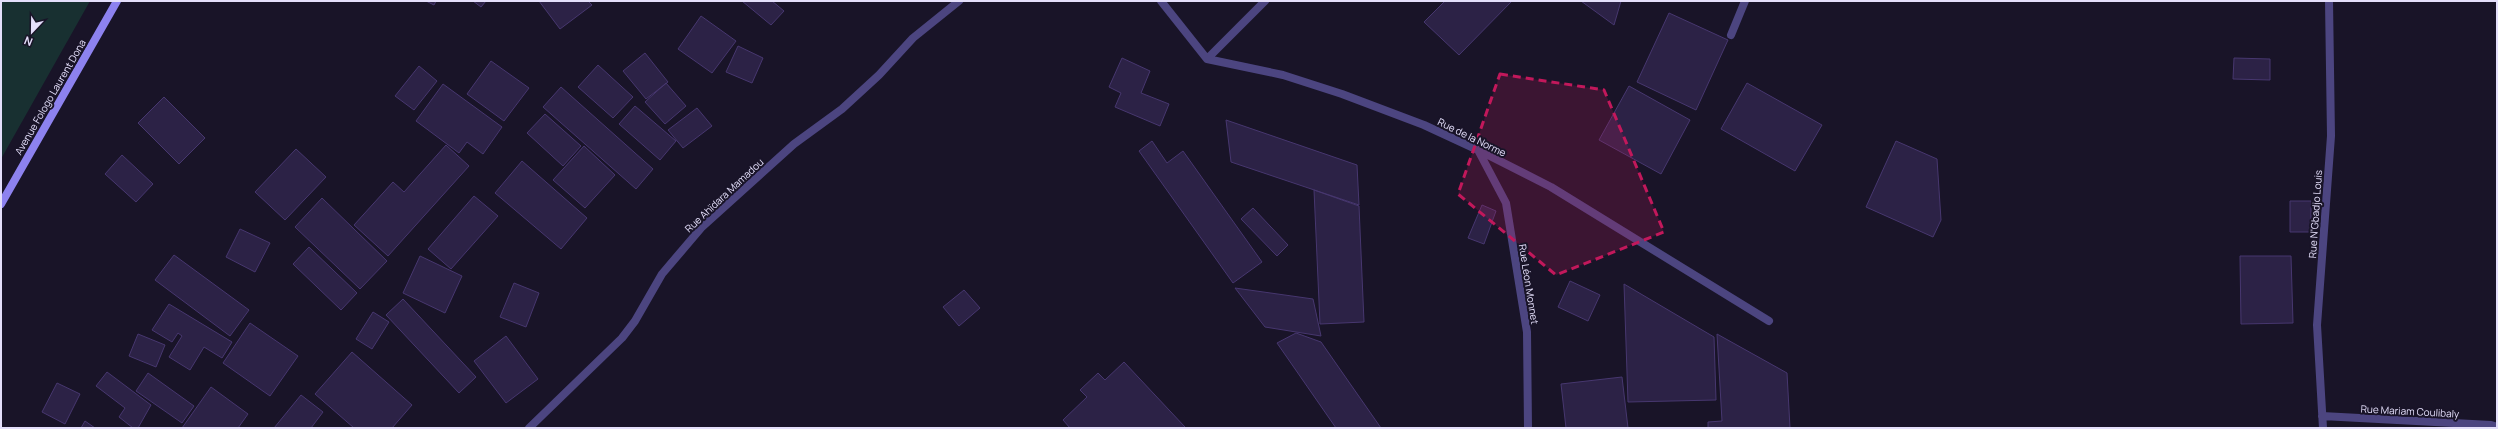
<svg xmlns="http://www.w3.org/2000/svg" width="2498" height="429" font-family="Manrope,sans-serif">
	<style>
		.green { fill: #183031 }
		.building { fill: #2c2246; stroke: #47376f }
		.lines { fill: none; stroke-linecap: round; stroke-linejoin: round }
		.street { stroke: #4c4580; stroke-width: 8 }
		.secondary { stroke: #8d82ef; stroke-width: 8 }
		.marked { fill: #c2185b; fill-opacity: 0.2; stroke: #c2185b; stroke-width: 3; stroke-dasharray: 8 5; stroke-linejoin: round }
		.labels { text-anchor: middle; stroke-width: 4; stroke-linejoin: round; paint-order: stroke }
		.street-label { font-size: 10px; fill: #e4dffb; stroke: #191428 }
	</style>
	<rect width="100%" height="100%" fill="#191428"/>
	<!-- green -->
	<path class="green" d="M 1,1 L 90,1 L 1,159 Z"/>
	<!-- building -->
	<path class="building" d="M 426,1 L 436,1 L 434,5 Z
		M 473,1 L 486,1 L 481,7 Z
		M 539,1 L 588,1 L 592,5 L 560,29 Z
		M 742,1 L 772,1 L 784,11 L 771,25 Z
		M 1445,1 L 1512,1 L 1459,55 L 1424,22 Z
		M 1581,1 L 1621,1 L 1614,25 Z
		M 1669,13 L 1728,40 L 1696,110 L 1637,82 Z
		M 701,16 L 736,41 L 712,73 L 678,49 Z
		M 738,46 L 763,58 L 752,83 L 726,72 Z
		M 645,53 L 668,82 L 646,99 L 623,71 Z
		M 1122,58 L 1150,71 L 1141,93 L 1169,104 L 1160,126 L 1115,107 L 1121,93 L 1109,87 Z
		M 2234,58 L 2270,59 L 2270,80 L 2233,79 Z
		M 491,61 L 529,88 L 504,121 L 467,94 Z
		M 598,65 L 633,97 L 613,118 L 578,87 Z
		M 419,66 L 437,81 L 414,110 L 395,96 Z
		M 666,83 L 686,106 L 665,124 L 645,102 Z
		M 1747,83 L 1822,125 L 1795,171 L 1721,129 Z
		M 443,84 L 502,127 L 483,154 L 467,142 L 459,153 L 416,121 Z
		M 1629,86 L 1690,120 L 1661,174 L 1599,140 Z
		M 561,87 L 653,169 L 636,189 L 543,107 Z
		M 164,97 L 205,138 L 179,164 L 138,123 Z
		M 635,106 L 676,141 L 660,160 L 619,124 Z
		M 697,108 L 712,126 L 683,148 L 668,130 Z
		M 545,114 L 581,146 L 563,166 L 527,133 Z
		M 1226,120 L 1357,165 L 1359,205 L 1231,162 Z
		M 1152,141 L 1167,163 L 1183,151 L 1262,262 L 1233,283 L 1139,151 Z
		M 1896,141 L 1937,159 L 1941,220 L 1933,237 L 1866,207 Z
		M 446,145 L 469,166 L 388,256 L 354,225 L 393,182 L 404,192 Z
		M 584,146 L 615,175 L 585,208 L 553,180 Z
		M 296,149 L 326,177 L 285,220 L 255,192 Z
		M 122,155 L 153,184 L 136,202 L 105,174 Z
		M 522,161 L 587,218 L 561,249 L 495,193 Z
		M 1314,190 L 1359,206 L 1364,322 L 1320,324 Z
		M 474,196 L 498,216 L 451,269 L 428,249 Z
		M 322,198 L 387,261 L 360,289 L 295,227 Z
		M 2290,201 L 2311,201 L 2311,232 L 2290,232 Z
		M 1482,205 L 1496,211 L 1484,244 L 1468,238 Z
		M 1253,208 L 1288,245 L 1277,256 L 1241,219 Z
		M 240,229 L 270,243 L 255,272 L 226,257 Z
		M 309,247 L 357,293 L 341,310 L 293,264 Z
		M 174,255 L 249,310 L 230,336 L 155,280 Z
		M 420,256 L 462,276 L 445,313 L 403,293 Z
		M 2240,256 L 2291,256 L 2293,323 L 2241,324 Z
		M 1570,281 L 1600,295 L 1588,321 L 1558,307 Z
		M 514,283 L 539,293 L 526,327 L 500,317 Z
		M 1624,284 L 1714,337 L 1716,400 L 1628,402 Z
		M 1235,288 L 1313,299 L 1321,336 L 1265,327 Z
		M 964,290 L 980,308 L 959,326 L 943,307 Z
		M 403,299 L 476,377 L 459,393 L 386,315 Z
		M 169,304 L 232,342 L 222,358 L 204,347 L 190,370 L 169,357 L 182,336 L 178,333 L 172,342 L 152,330 Z
		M 373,312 L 389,322 L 372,349 L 356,339 Z
		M 250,323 L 298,356 L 270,396 L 223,363 Z
		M 1296,333 L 1321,342 L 1381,428 L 1336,428 L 1277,343 Z
		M 138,334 L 165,345 L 156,367 L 129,356 Z
		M 1717,334 L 1787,373 L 1790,428 L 1708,428 L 1708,422 L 1722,421 Z
		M 506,336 L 538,379 L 506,403 L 474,361 Z
		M 352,352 L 412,405 L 392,428 L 354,428 L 315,394 Z
		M 1124,362 L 1185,427 L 1184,428 L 1070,428 L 1063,420 L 1087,397 L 1080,390 L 1098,373 L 1105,380 Z
		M 107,372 L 151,405 L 138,428 L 133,428 L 119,417 L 125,408 L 96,386 Z
		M 148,373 L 194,406 L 182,423 L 136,391 Z
		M 1622,377 L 1628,428 L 1566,428 L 1561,384 Z
		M 57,383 L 80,394 L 65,424 L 42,412 Z
		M 211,387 L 248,414 L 238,428 L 182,428 Z
		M 301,395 L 323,412 L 311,428 L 274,428 Z
		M 85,421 L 95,428 L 81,428 Z"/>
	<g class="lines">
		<!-- street -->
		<path class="street" d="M 1161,1 L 1207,59 L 1283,75 L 1342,94 L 1424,125 L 1478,150 L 1551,187 L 1769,321
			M 1731,35 L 1745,1
			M 1207,59 L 1265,1
			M 1478,150 L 1506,203 L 1527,332 L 1528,428
			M 2322,416 L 2491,425 L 2497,427
			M 529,428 L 622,338 L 635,321 L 662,274 L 702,227 L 794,144 L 842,109 L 879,75 L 913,38 L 959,1
			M 2323,428 L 2317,325 L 2331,136 L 2329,1"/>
		<!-- secondary -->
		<path class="secondary" d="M 1,204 L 117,1"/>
	</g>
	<!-- marked area -->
	<path class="marked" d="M 1500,74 L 1604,90 L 1664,232 L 1556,275 L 1458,194 Z"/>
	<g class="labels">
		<!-- street labels -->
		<g class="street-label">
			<text transform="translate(50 97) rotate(-60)" y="4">Avenue Fologo Laurent Dona</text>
			<text transform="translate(1472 137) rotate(26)" y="4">Rue de la Norme</text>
			<text transform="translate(724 195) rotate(-43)" y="4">Rue Ahïdara Mamadou</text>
			<text transform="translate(2315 214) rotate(-86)" y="4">Rue N'Gbadjo Louis</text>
			<text transform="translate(1529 284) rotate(81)" y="4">Rue Léon Monnet</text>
			<text transform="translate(2410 411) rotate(3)" y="4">Rue Mariam Coulibaly</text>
		</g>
	</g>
	<!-- border -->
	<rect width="2498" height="429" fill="none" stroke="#e4dffb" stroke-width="4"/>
	<!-- north arrow -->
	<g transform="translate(32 32) rotate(202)" stroke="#191428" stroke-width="3" paint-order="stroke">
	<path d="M0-3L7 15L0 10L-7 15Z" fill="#e4dffb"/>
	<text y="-6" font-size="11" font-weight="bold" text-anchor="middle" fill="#e4dffb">N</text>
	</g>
</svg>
